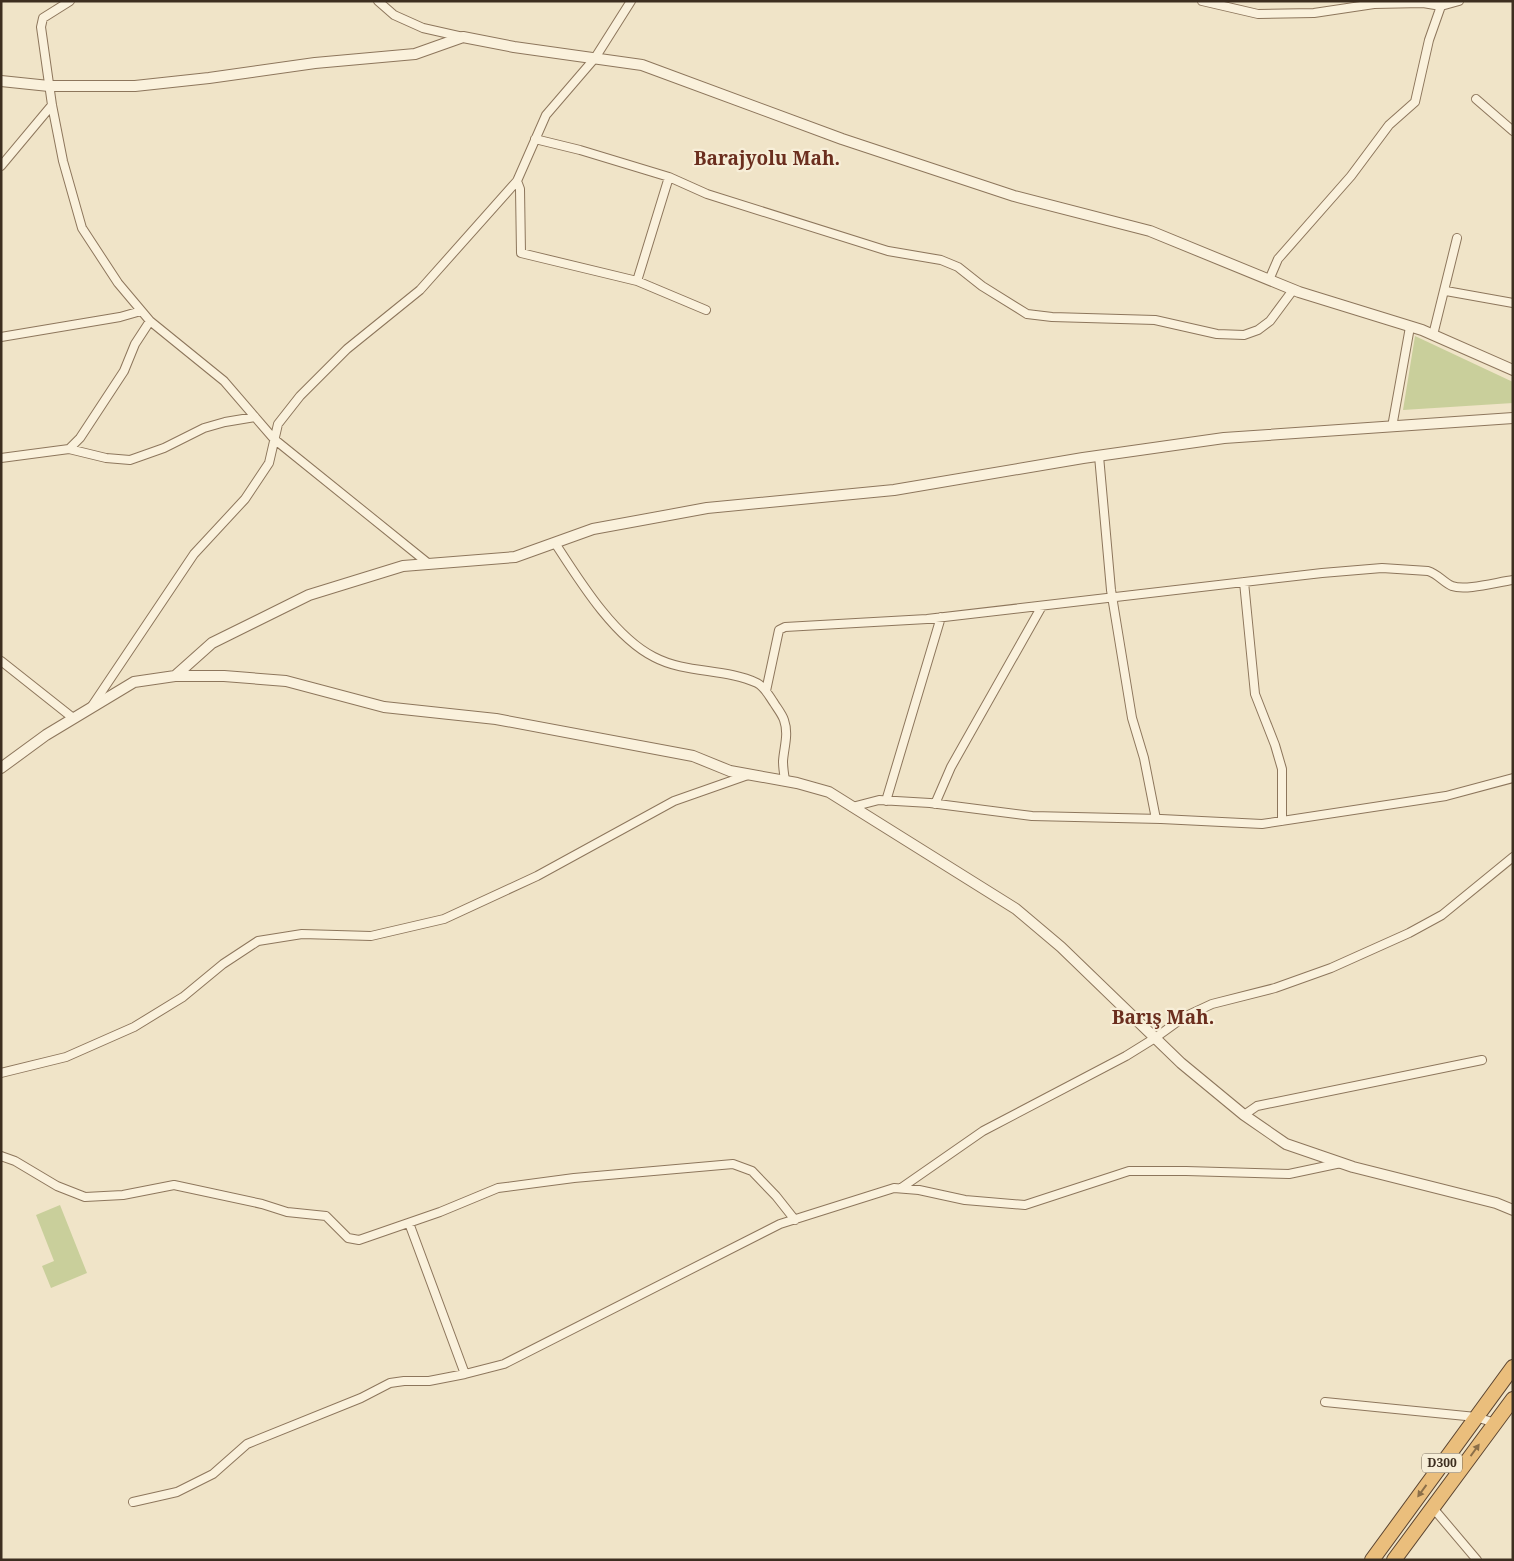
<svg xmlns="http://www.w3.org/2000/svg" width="1514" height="1561" font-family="'Noto Serif',serif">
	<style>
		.green { fill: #c9cf9b }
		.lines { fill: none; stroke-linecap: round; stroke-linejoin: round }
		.minor-casing { stroke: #8d765c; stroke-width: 10 }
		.tertiary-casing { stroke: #8d765c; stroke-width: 12 }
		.trunk-casing { stroke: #5b4430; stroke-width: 16 }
		.minor { stroke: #faf1dc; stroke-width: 8 }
		.tertiary { stroke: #faf1dc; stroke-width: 10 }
		.trunk { stroke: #eabe7c; stroke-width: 14 }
		.oneway { fill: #8b6f49 }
		.labels { text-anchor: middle; stroke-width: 4.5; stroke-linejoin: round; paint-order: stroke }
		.shield { fill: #f7eed8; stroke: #756857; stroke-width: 1 }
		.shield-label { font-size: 12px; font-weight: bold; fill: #3d2e20 }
		.district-label { font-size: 19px; font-weight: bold; fill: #6b2e1e; stroke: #f7eed8 }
	</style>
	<rect width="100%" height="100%" fill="#f0e4c8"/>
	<!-- green -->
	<path class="green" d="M 1415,336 L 1513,382 L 1513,403 L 1403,410 Z
		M 60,1205 L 87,1273 L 51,1288 L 42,1266 L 54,1261 L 36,1215 Z"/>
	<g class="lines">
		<!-- minor casing -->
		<g class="minor-casing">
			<path id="minor" d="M 70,1 L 43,18 L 41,27 L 52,105 L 63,161 L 82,228 L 118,283 L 150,321 L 224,381 L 274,439 L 429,564
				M 378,1 L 394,15 L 423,28 L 463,37
				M 1202,1 L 1258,14 L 1314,13 L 1374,4 L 1423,3 L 1441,6
				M 1476,99 L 1513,131
				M 535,139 L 580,150 L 669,177 L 707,194 L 888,251 L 941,260 L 958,267 L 982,286 L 1027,314 L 1052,317 L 1155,320 L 1217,334 L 1244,335 L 1258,330 L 1270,321 L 1293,290
				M 1,166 L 52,105
				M 517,181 L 520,189 L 521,253 L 637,281 L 706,310
				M 1269,280 L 1278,259 L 1351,176 L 1389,125 L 1415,102 L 1429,40 L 1441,6 L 1459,1
				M 637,281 L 669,177
				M 1446,291 L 1513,303
				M 1433,335 L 1457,238
				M 1,337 L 120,317 L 141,311
				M 1392,427 L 1410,327
				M 69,449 L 80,438 L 124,371 L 135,344 L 150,321
				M 1099,456 L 1111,590 L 1132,718 L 1144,758 L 1156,819
				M 1,458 L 69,449 L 106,458 L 130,460 L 164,448 L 204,428 L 225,422 L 255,417
				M 555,543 C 579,580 614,637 654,657 C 686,674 725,668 757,683 C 765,687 769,696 774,703 C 777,708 782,714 784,720 C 789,734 784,747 783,761 C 783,768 784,774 785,780
				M 1244,582 L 1255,694 L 1275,745 L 1282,769 L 1282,821
				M 1,661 L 73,718
				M 766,691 L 779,630 L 785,627 L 927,619 L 1322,573 L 1382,568 L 1428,571 C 1438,574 1443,582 1452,586 C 1466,591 1497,582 1513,580
				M 92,706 L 194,554 L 245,499 L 269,463 L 278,424 L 300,396 L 347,349 L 420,290 L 517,181 L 546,115 L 595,58 L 631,1
				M 886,801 L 941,617
				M 935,804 L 951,767 L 1042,606
				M 852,807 L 879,800 L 930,803 L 1032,816 L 1161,819 L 1262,824 L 1446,796 L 1513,778
				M 1,1073 L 66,1057 L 134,1027 L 183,997 L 223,964 L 258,941 L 302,934 L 371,936 L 444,919 L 537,876 L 674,801 L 748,775
				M 1244,1115 L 1257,1106 L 1482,1060
				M 1,1156 L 15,1161 L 57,1186 L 85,1197 L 123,1195 L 174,1185 L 262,1204 L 287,1212 L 326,1216 L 348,1238 L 359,1240 L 440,1212 L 498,1188 L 574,1178 L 733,1164 L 752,1171 L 776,1196 L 795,1220
				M 901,1188 L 983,1131 L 1126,1056 L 1155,1038 L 1184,1017 L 1212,1004 L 1275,988 L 1331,968 L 1409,933 L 1442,915 L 1513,857
				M 409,1223 L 465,1374
				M 1325,1402 L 1476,1417 L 1495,1423
				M 133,1502 L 177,1492 L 213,1474 L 247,1444 L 361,1398 L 390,1383 L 404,1381 L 429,1381 L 465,1374 L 504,1364 L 780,1224 L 894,1188 L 919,1190 L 965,1200 L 1025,1205 L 1129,1171 L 1186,1171 L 1289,1174 L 1341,1163
				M 1433,1508 L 1477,1560"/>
		</g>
		<!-- tertiary casing -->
		<g class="tertiary-casing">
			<path id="tertiary" d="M 1,81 L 49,86 L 135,86 L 209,78 L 315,63 L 415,54 L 463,37 L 514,47 L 642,65 L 842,139 L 1014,196 L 1150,231 L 1299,292 L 1422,330 L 1513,370
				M 175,676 L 212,643 L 309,595 L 403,566 L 515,557 L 593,529 L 707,508 L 894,490 L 1083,458 L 1224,438 L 1513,418
				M 1,768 L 46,735 L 134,682 L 175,676 L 224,676 L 286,681 L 384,707 L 496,719 L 693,756 L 730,771 L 797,783 L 829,792 L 1016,909 L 1061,947 L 1181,1063 L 1244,1115 L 1286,1144 L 1353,1167 L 1496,1203 L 1513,1210"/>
		</g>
		<!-- trunk casing -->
		<g class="trunk-casing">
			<path id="trunk" d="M 1372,1560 L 1513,1367
				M 1394,1560 L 1513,1399"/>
		</g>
		<!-- minor -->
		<use href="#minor" class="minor"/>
		<!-- tertiary -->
		<use href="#tertiary" class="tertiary"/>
		<!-- trunk -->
		<use href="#trunk" class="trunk"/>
	</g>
	<!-- one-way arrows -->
	<defs><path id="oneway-solid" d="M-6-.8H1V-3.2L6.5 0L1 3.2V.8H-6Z" transform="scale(1.25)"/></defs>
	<g class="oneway">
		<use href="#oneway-solid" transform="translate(1475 1450) rotate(-54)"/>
		<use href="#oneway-solid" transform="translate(1422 1491) rotate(126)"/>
	</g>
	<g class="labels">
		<!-- shield labels -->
		<rect class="shield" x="1422" y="1453.5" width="40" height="19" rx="4"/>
		<g class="shield-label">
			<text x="1442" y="1467">D300</text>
		</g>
		<!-- district labels -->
		<g class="district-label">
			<text x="767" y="165">Barajyolu Mah.</text>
			<text x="1163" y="1024">Barış Mah.</text>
		</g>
	</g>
	<!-- border -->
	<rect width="1514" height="1561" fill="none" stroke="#3d2e20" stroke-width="5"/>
</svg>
